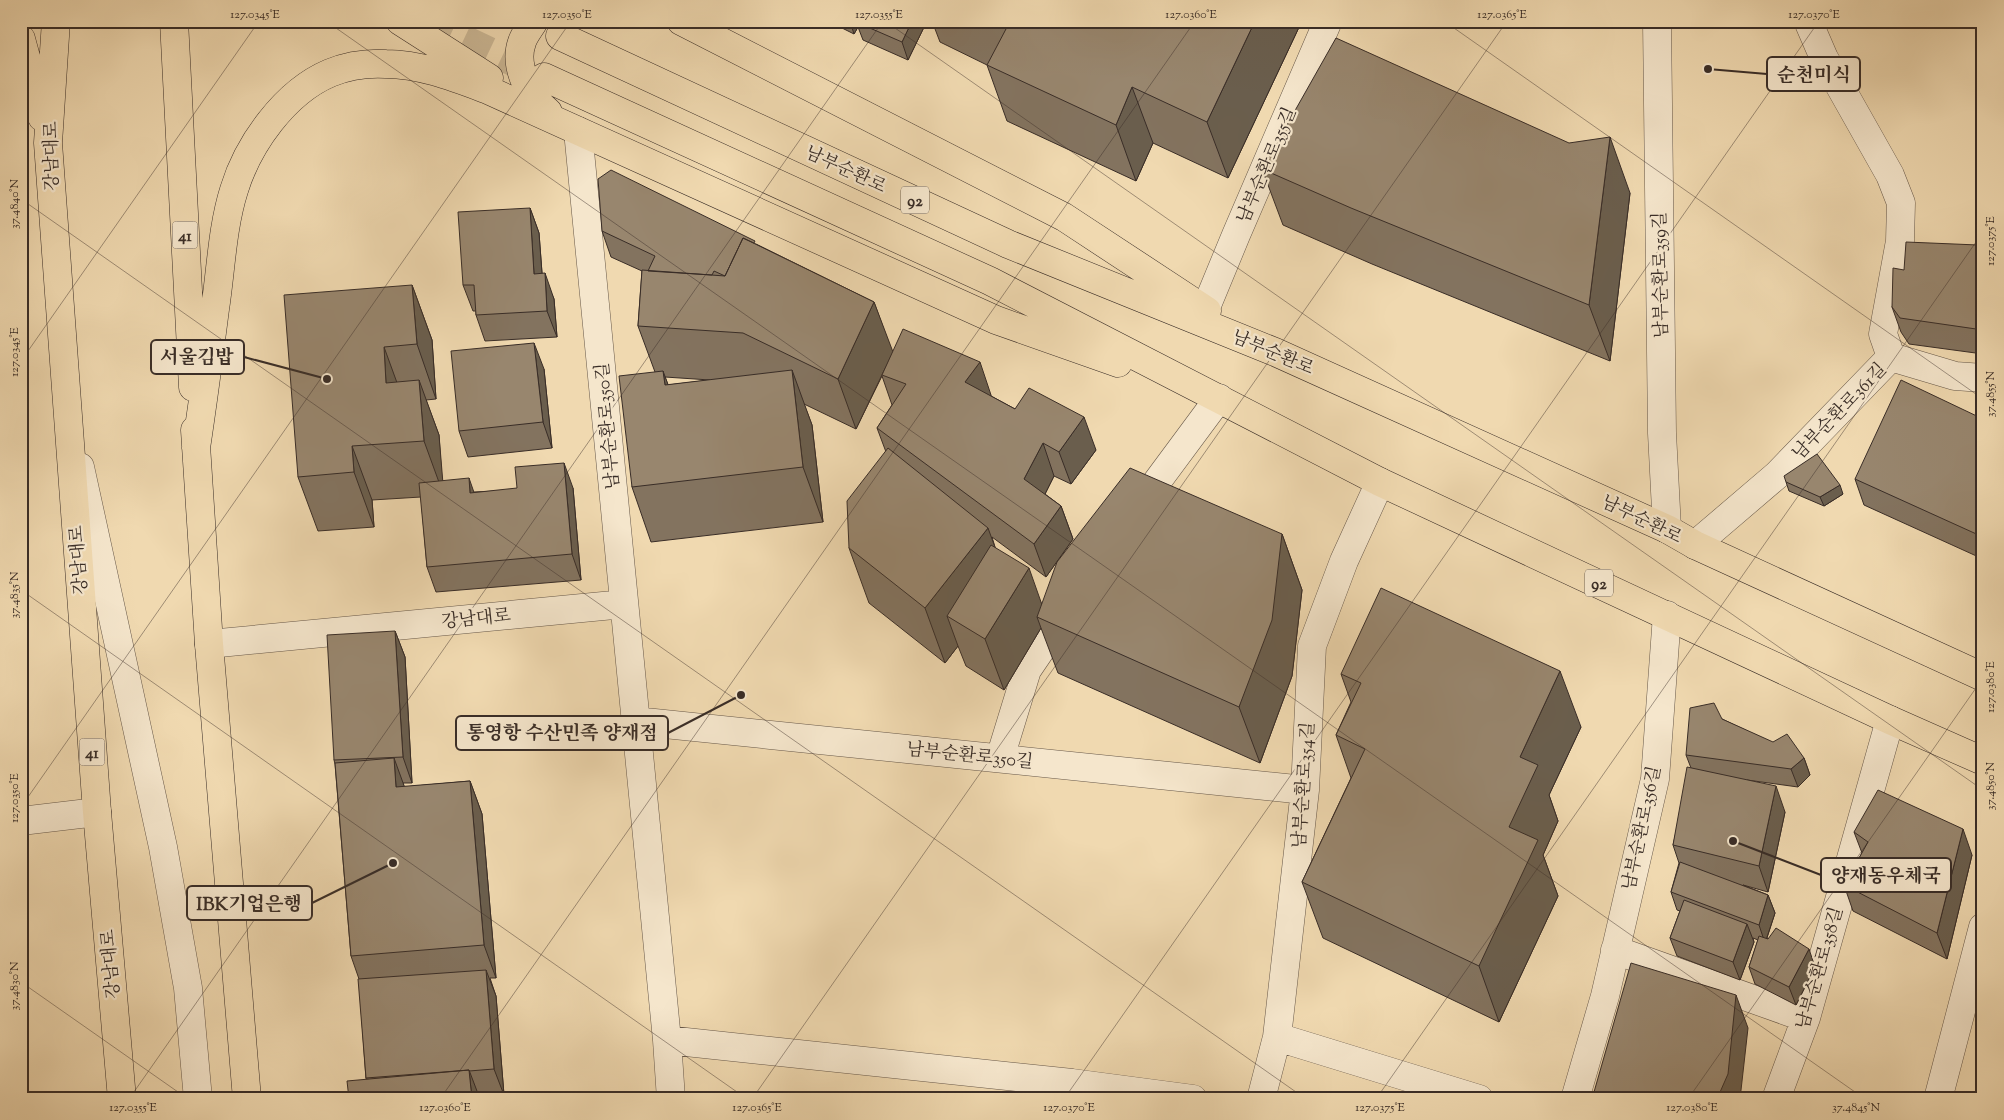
<svg xmlns="http://www.w3.org/2000/svg" width="2004" height="1120" font-family="'Sorts Mill Goudy','Noto Serif KR',serif">
	<style>
		.lines { fill: none; stroke-linecap: round; stroke-linejoin: round }
		.major-tunnel { stroke: #cbb795; stroke-width: 28; stroke-dasharray: 28 14; stroke-linecap: butt }
		.minor-casing { stroke: #675849; stroke-width: 29 }
		.major-casing { stroke: #392d27; stroke-width: 29 }
		.minor { stroke: #f5e6cc; stroke-width: 28 }
		.major { stroke: #f0d9b0; stroke-width: 28 }
		.wall { fill: #83735f; stroke: #392d27; fill-rule: evenodd }
		.shaded-wall { fill: #6a5e4d; stroke: #392d27 }
		.building { fill: #98866e; stroke: #392d27 }
		.ticks { fill: none; stroke: #392d27; stroke-width: 1; stroke-opacity: 0.45 }
		.labels { text-anchor: middle; stroke-width: 4.5; stroke-linejoin: round; paint-order: stroke }
		.shield { fill: #f5e6cc; stroke: #716458; stroke-width: 1 }
		.shield-label { font-size: 16px; font-weight: bold; fill: #392d27 }
		.street-label { font-size: 18px; fill: #392d27; stroke: #f5e6cc }
		.leader { fill: none; stroke: #392d27; stroke-width: 2 }
		.callout-dot { fill: #392d27; stroke: #f5e6cc; stroke-width: 2 }
		.callout { fill: #f5e6cc; stroke: #392d27; stroke-width: 2 }
		.callout-label { font-size: 19px; text-anchor: middle; font-weight: bold; fill: #392d27 }
		.neatline { fill: none; stroke: #392d27; stroke-width: 2 }
		.ticks-label { font-size: 12px; text-anchor: middle; fill: #392d27 }
	</style>
	<rect width="100%" height="100%" fill="#f0d9b0"/>
	<filter id="stains"><feTurbulence type="fractalNoise" baseFrequency=".004" numOctaves="4"/><feColorMatrix values="0 0 0 0 .2 0 0 0 0 .09 0 0 0 0 .02 0 0 0 .5 -.17"/></filter>
	<radialGradient id="worn" r=".72"><stop offset=".6" stop-color="#630" stop-opacity="0"/><stop offset="1" stop-color="#630" stop-opacity=".3"/></radialGradient>
	<g class="lines">
		<!-- major-tunnel -->
		<path class="major-tunnel" d="M 426,21 L 540,75"/>
		<!-- minor casing -->
		<g class="minor-casing">
			<path id="minor" d="M 1657,21 L 1662,433 L 1667,529
				M 1808,21 L 1824,58 L 1890,175 L 1901,203 L 1900,241 L 1883,334 L 1891,357
				M 578,131 L 667,1040 L 671,1099
				M 1205,310 L 1236,235 L 1328,21
				M 1891,357 L 1955,376 L 1983,378
				M 80,467 L 163,847 L 188,988 L 198,1099
				M 1136,510 L 1219,398
				M 1695,545 L 1777,475 L 1891,357
				M 209,644 L 624,604
				M 635,721 L 1305,790
				M 1000,758 L 1027,670 L 1067,611
				M 21,821 L 97,812
				M 1615,950 L 1806,1018
				M 1277,1037 L 1479,1099
				M 667,1040 L 1072,1083 L 1193,1099
				M 1261,1099 L 1277,1037 L 1305,790 L 1312,646 L 1344,561 L 1380,482
				M 1575,1099 L 1605,996 L 1655,779 L 1667,615
				M 1776,1099 L 1806,1018 L 1890,720
				M 1938,1099 L 1983,927"/>
		</g>
		<!-- major casing -->
		<g class="major-casing">
			<path id="major" d="M 56,21 L 48,143 L 97,812 L 122,1099
				M 174,21 L 193,387
				M 400,21 L 489,78
				M 534,21 C 530,28 524,35 522,42 C 513,67 530,97 548,112
				M 681,21 L 1064,217 L 1207,311
				M 560,36 L 1008,244 L 1275,352 L 1667,529 L 1695,545 L 1983,677
				M 21,39 L 42,117
				M 544,77 L 990,281 L 1380,482 L 1890,720 L 1983,761
				M 195,430 L 209,644 L 247,1099
				M 196,448 C 203,402 209,356 215,309 C 221,270 222,228 234,190 C 248,144 285,92 330,73 C 347,66 368,63 386,64 C 421,64 456,78 488,90 L 996,320 L 1118,363"/>
		</g>
		<!-- minor -->
		<use href="#minor" class="minor"/>
		<!-- major -->
		<use href="#major" class="major"/>
	</g>
	<!-- wall -->
	<path class="wall" d="M 828,21 L 927,21 L 908,60 L 863,40 L 858,27 L 854,34 Z
		M 932,21 L 1301,21 L 1301,23 L 1228,178 L 1153,143 L 1136,181 L 1007,121 L 987,65 L 940,42 Z
		M 1262,169 L 1630,193 L 1610,361 L 1372,264 L 1283,225 Z
		M 530,208 L 539,233 L 542,273 L 554,299 L 557,337 L 485,341 L 476,315 L 476,311 L 473,311 L 463,285 Z
		M 602,231 L 756,244 L 874,302 L 892,352 L 991,395 L 991,396 L 1015,409 L 1096,450 L 1071,484 L 1054,476 L 1045,494 L 1061,506 L 1073,539 L 1046,577 L 992,537 L 995,547 L 1042,604 L 1282,534 L 1302,590 L 1292,676 L 1260,763 L 1058,673 L 1041,628 L 1004,690 L 966,666 L 958,646 L 945,663 L 869,603 L 849,548 L 886,452 L 877,428 L 892,405 L 882,376 L 856,429 L 804,404 L 812,425 L 823,522 L 651,542 L 632,487 L 655,372 L 638,326 L 642,271 L 611,257 ZM 665,377 L 710,380 L 668,385 Z
		M 1978,245 L 1983,257 L 1983,354 L 1909,344 L 1901,332 L 1892,307 L 1904,270 Z
		M 412,285 L 432,340 L 436,399 L 426,400 L 439,435 L 442,481 L 474,492 L 573,488 L 581,580 L 436,592 L 427,567 L 421,497 L 372,500 L 374,527 L 318,531 L 298,477 Z
		M 544,369 L 552,448 L 468,457 L 459,431 Z
		M 1983,419 L 1983,559 L 1864,505 L 1855,479 Z
		M 1786,482 L 1843,494 L 1824,506 L 1789,491 Z
		M 395,631 L 405,657 L 412,783 L 403,783 L 404,787 L 470,781 L 482,814 L 496,978 L 490,978 L 496,996 L 504,1095 L 479,1097 L 366,1079 L 359,979 L 351,956 L 335,764 L 334,760 Z
		M 1341,674 L 1581,727 L 1549,795 L 1558,821 L 1543,855 L 1558,896 L 1499,1022 L 1323,938 L 1302,882 L 1351,778 L 1336,735 L 1351,702 Z
		M 1722,719 L 1804,758 L 1810,775 L 1798,787 L 1747,780 L 1785,812 L 1768,892 L 1743,885 L 1768,895 L 1775,913 L 1767,938 L 1815,967 L 1796,1005 L 1755,984 L 1749,967 L 1758,940 L 1753,938 L 1754,942 L 1740,980 L 1677,956 L 1670,938 L 1680,911 L 1677,910 L 1671,892 L 1679,863 L 1673,845 L 1691,768 L 1686,755 Z
		M 1854,832 L 1972,855 L 1947,959 L 1853,911 L 1844,885 L 1862,853 Z"/>
	<!-- shaded-wall -->
	<path class="shaded-wall" d="M 850,21 L 860,21 L 856,22 L 858,27 L 854,34 Z
		M 912,21 L 927,21 L 908,60 L 902,42 Z
		M 1255,21 L 1301,21 L 1301,23 L 1228,178 L 1207,122 Z
		M 1132,87 L 1153,143 L 1136,181 L 1116,125 Z
		M 1610,137 L 1630,193 L 1610,361 L 1589,305 Z
		M 530,208 L 539,233 L 544,300 L 534,274 Z
		M 1978,245 L 1983,257 L 1983,284 L 1978,271 Z
		M 545,273 L 554,299 L 557,337 L 547,311 Z
		M 412,285 L 432,340 L 436,399 L 417,344 Z
		M 874,302 L 893,352 L 856,429 L 838,379 Z
		M 534,343 L 544,369 L 552,448 L 543,422 Z
		M 384,347 L 404,402 L 386,383 Z
		M 980,362 L 991,395 L 977,414 L 965,382 Z
		M 792,370 L 812,425 L 823,522 L 803,467 Z
		M 663,371 L 683,425 L 665,385 Z
		M 419,380 L 439,435 L 444,496 L 424,441 Z
		M 1084,417 L 1096,450 L 1071,484 L 1059,452 Z
		M 1043,443 L 1054,476 L 1036,512 L 1024,479 Z
		M 352,446 L 372,500 L 374,527 L 354,472 Z
		M 564,463 L 573,488 L 581,580 L 572,554 Z
		M 469,478 L 478,504 L 470,493 Z
		M 1840,485 L 1843,494 L 1824,506 L 1820,497 Z
		M 1061,506 L 1073,539 L 1046,577 L 1034,544 Z
		M 988,528 L 1008,583 L 947,616 L 958,646 L 945,663 L 925,608 Z
		M 1282,534 L 1302,590 L 1292,676 L 1260,763 L 1239,707 Z
		M 1029,568 L 1047,619 L 1037,617 L 1041,628 L 1004,690 L 985,639 Z
		M 395,631 L 405,657 L 412,783 L 403,757 Z
		M 1560,671 L 1581,727 L 1549,795 L 1558,821 L 1543,855 L 1558,896 L 1499,1022 L 1479,966 L 1509,827 L 1520,757 Z
		M 394,758 L 406,791 L 396,787 Z
		M 1804,758 L 1810,775 L 1798,787 L 1791,769 Z
		M 470,781 L 482,814 L 496,978 L 484,945 Z
		M 1776,786 L 1785,812 L 1768,892 L 1759,866 Z
		M 1963,829 L 1972,855 L 1947,959 L 1937,933 Z
		M 1768,895 L 1775,913 L 1765,943 L 1759,925 Z
		M 1747,924 L 1754,942 L 1740,980 L 1733,962 Z
		M 1809,949 L 1815,967 L 1796,1005 L 1789,987 Z
		M 486,970 L 496,996 L 504,1095 L 494,1069 Z
		M 1736,995 L 1748,1028 L 1740,1099 L 1717,1099 Z
		M 469,1070 L 480,1099 L 472,1099 Z"/>
	<!-- building -->
	<path class="building" d="M 856,21 L 912,21 L 902,42 L 856,22 Z
		M 990,21 L 1255,21 L 1207,122 L 1132,87 L 1116,125 L 987,65 L 1006,29 Z
		M 1336,38 L 1569,143 L 1610,137 L 1589,305 L 1351,208 L 1262,169 Z
		M 611,170 L 755,241 L 754,243 L 743,238 L 725,276 L 714,271 L 712,275 L 648,271 L 655,256 L 602,231 L 598,179 Z
		M 530,208 L 534,274 L 545,273 L 547,311 L 476,315 L 474,285 L 463,285 L 458,212 Z
		M 743,238 L 874,302 L 838,379 L 743,333 L 638,326 L 642,270 L 725,276 Z
		M 1906,242 L 1978,245 L 1978,271 L 1983,271 L 1983,330 L 1900,318 L 1892,307 L 1893,268 L 1904,270 Z
		M 412,285 L 417,344 L 384,347 L 386,383 L 419,380 L 424,441 L 352,446 L 354,472 L 298,477 L 284,295 Z
		M 903,329 L 980,362 L 965,382 L 1015,409 L 1029,388 L 1084,417 L 1059,452 L 1043,443 L 1024,479 L 1061,506 L 1034,544 L 877,428 L 906,384 L 882,375 Z
		M 534,343 L 543,422 L 459,431 L 451,351 Z
		M 792,370 L 803,467 L 632,487 L 619,376 L 663,371 L 665,385 Z
		M 1901,380 L 1983,419 L 1983,537 L 1855,479 Z
		M 888,448 L 988,528 L 925,608 L 849,548 L 847,501 Z
		M 1817,454 L 1840,485 L 1820,497 L 1786,482 L 1784,476 Z
		M 564,463 L 572,554 L 427,567 L 419,483 L 469,478 L 470,493 L 517,488 L 515,467 Z
		M 1130,468 L 1282,534 L 1272,620 L 1239,707 L 1037,617 L 1057,562 Z
		M 991,545 L 1029,568 L 985,639 L 947,616 Z
		M 1381,588 L 1560,671 L 1520,757 L 1538,765 L 1509,827 L 1538,840 L 1479,966 L 1302,882 L 1365,749 L 1336,735 L 1361,683 L 1341,674 Z
		M 395,631 L 403,757 L 334,760 L 327,635 Z
		M 1714,703 L 1722,719 L 1773,742 L 1787,734 L 1804,758 L 1791,769 L 1686,755 L 1690,708 Z
		M 394,758 L 396,787 L 470,781 L 484,945 L 351,956 L 335,763 Z
		M 1687,767 L 1776,786 L 1759,866 L 1673,845 Z
		M 1878,790 L 1963,829 L 1937,933 L 1844,885 L 1868,842 L 1854,832 Z
		M 1680,862 L 1768,895 L 1759,925 L 1671,892 Z
		M 1684,900 L 1747,924 L 1733,962 L 1670,938 Z
		M 1776,928 L 1809,949 L 1789,987 L 1749,967 L 1759,936 L 1768,939 Z
		M 1631,963 L 1736,995 L 1728,1074 L 1717,1099 L 1592,1099 Z
		M 486,970 L 494,1069 L 469,1071 L 469,1070 L 366,1078 L 358,979 Z
		M 469,1070 L 472,1099 L 349,1099 L 347,1081 Z"/>
	<!-- ticks -->
	<path class="ticks" d="M 326,21 L 1865,1099M 885,21 L 1983,790M 1444,21 L 1983,399M 21,199 L 1306,1099M 21,361 L 259,21M 21,590 L 747,1099M 21,807 L 571,21M 21,982 L 188,1099M 129,1099 L 883,21M 440,1099 L 1195,21M 752,1099 L 1507,21M 1064,1099 L 1819,21M 1376,1099 L 1983,232M 1688,1099 L 1983,678"/>
	<g class="labels">
		<!-- shield labels -->
		<g class="shield">
			<rect x="901" y="186.5" width="28" height="27" rx="4"/>
			<rect x="172.5" y="221.5" width="25" height="27" rx="4"/>
			<rect x="1585" y="569.5" width="28" height="27" rx="4"/>
			<rect x="79.5" y="738.5" width="25" height="27" rx="4"/>
		</g>
		<g class="shield-label">
			<text x="915" y="206">92</text>
			<text x="185" y="241">41</text>
			<text x="1599" y="589">92</text>
			<text x="92" y="758">41</text>
		</g>
		<!-- street labels -->
		<g class="street-label">
			<text transform="translate(51 156) rotate(-91)" y="6">강남대로</text>
			<text transform="translate(1266 165) rotate(-67)" y="6">남부순환로355길</text>
			<text transform="translate(846 169) rotate(25)" y="6">남부순환로</text>
			<text transform="translate(1660 275) rotate(-91)" y="6">남부순환로359길</text>
			<text transform="translate(1273 352) rotate(23)" y="6">남부순환로</text>
			<text transform="translate(1839 411) rotate(-46)" y="6">남부순환로361길</text>
			<text transform="translate(607 426) rotate(-95)" y="6">남부순환로350길</text>
			<text transform="translate(1642 519) rotate(26)" y="6">남부순환로</text>
			<text transform="translate(78 560) rotate(-94)" y="6">강남대로</text>
			<text transform="translate(476 618) rotate(-6)" y="6">강남대로</text>
			<text transform="translate(970 755) rotate(6)" y="6">남부순환로350길</text>
			<text transform="translate(1303 785) rotate(-86)" y="6">남부순환로354길</text>
			<text transform="translate(1641 828) rotate(-78)" y="6">남부순환로356길</text>
			<text transform="translate(110 964) rotate(-95)" y="6">강남대로</text>
			<text transform="translate(1819 968) rotate(-74)" y="6">남부순환로358길</text>
		</g>
	</g>
	<!-- callouts -->
	<path class="leader" d="M1708 69L1767 74M327 379L244 357M741 695L668 733M1733 841L1821 875M393 863L312 903"/>
	<g class="callout-dot">
		<circle cx="1708" cy="69" r="5"/>
		<circle cx="327" cy="379" r="5"/>
		<circle cx="741" cy="695" r="5"/>
		<circle cx="1733" cy="841" r="5"/>
		<circle cx="393" cy="863" r="5"/>
	</g>
	<g class="callout">
		<rect x="1767" y="57" width="93" height="34" rx="5"/>
		<rect x="151" y="340" width="93" height="34" rx="5"/>
		<rect x="456" y="716" width="212" height="34" rx="5"/>
		<rect x="1821" y="858" width="130" height="34" rx="5"/>
		<rect x="187" y="886" width="125" height="34" rx="5"/>
	</g>
	<g class="callout-label">
		<text x="1814" y="81">순천미식</text>
		<text x="197" y="363">서울김밥</text>
		<text x="562" y="739">통영항 수산민족 양재점</text>
		<text x="1886" y="882">양재동우체국</text>
		<text x="249" y="910">IBK기업은행</text>
	</g>
	<!-- margin -->
	<rect width="2004" height="1120" fill="none" stroke="#f0d9b0" stroke-width="55"/>
	<rect x="28" y="28" width="1948" height="1064" class="neatline"/>
	<g class="ticks-label">
		<text x="255" y="18">127.0345°E</text>
		<text x="567" y="18">127.0350°E</text>
		<text x="879" y="18">127.0355°E</text>
		<text x="1191" y="18">127.0360°E</text>
		<text x="1502" y="18">127.0365°E</text>
		<text x="1814" y="18">127.0370°E</text>
		<text transform="translate(14 204) rotate(-90)" y="4">37.4840°N</text>
		<text transform="translate(1990 241) rotate(-90)" y="4">127.0375°E</text>
		<text transform="translate(14 352) rotate(-90)" y="4">127.0345°E</text>
		<text transform="translate(1990 394) rotate(-90)" y="4">37.4855°N</text>
		<text transform="translate(14 595) rotate(-90)" y="4">37.4835°N</text>
		<text transform="translate(1990 687) rotate(-90)" y="4">127.0380°E</text>
		<text transform="translate(1990 786) rotate(-90)" y="4">37.4850°N</text>
		<text transform="translate(14 798) rotate(-90)" y="4">127.0350°E</text>
		<text transform="translate(14 986) rotate(-90)" y="4">37.4830°N</text>
		<text x="133" y="1111">127.0355°E</text>
		<text x="445" y="1111">127.0360°E</text>
		<text x="757" y="1111">127.0365°E</text>
		<text x="1069" y="1111">127.0370°E</text>
		<text x="1380" y="1111">127.0375°E</text>
		<text x="1692" y="1111">127.0380°E</text>
		<text x="1856" y="1111">37.4845°N</text>
	</g>
	<rect width="100%" height="100%" filter="url(#stains)"/>
	<rect width="100%" height="100%" fill="url(#worn)"/>
</svg>
